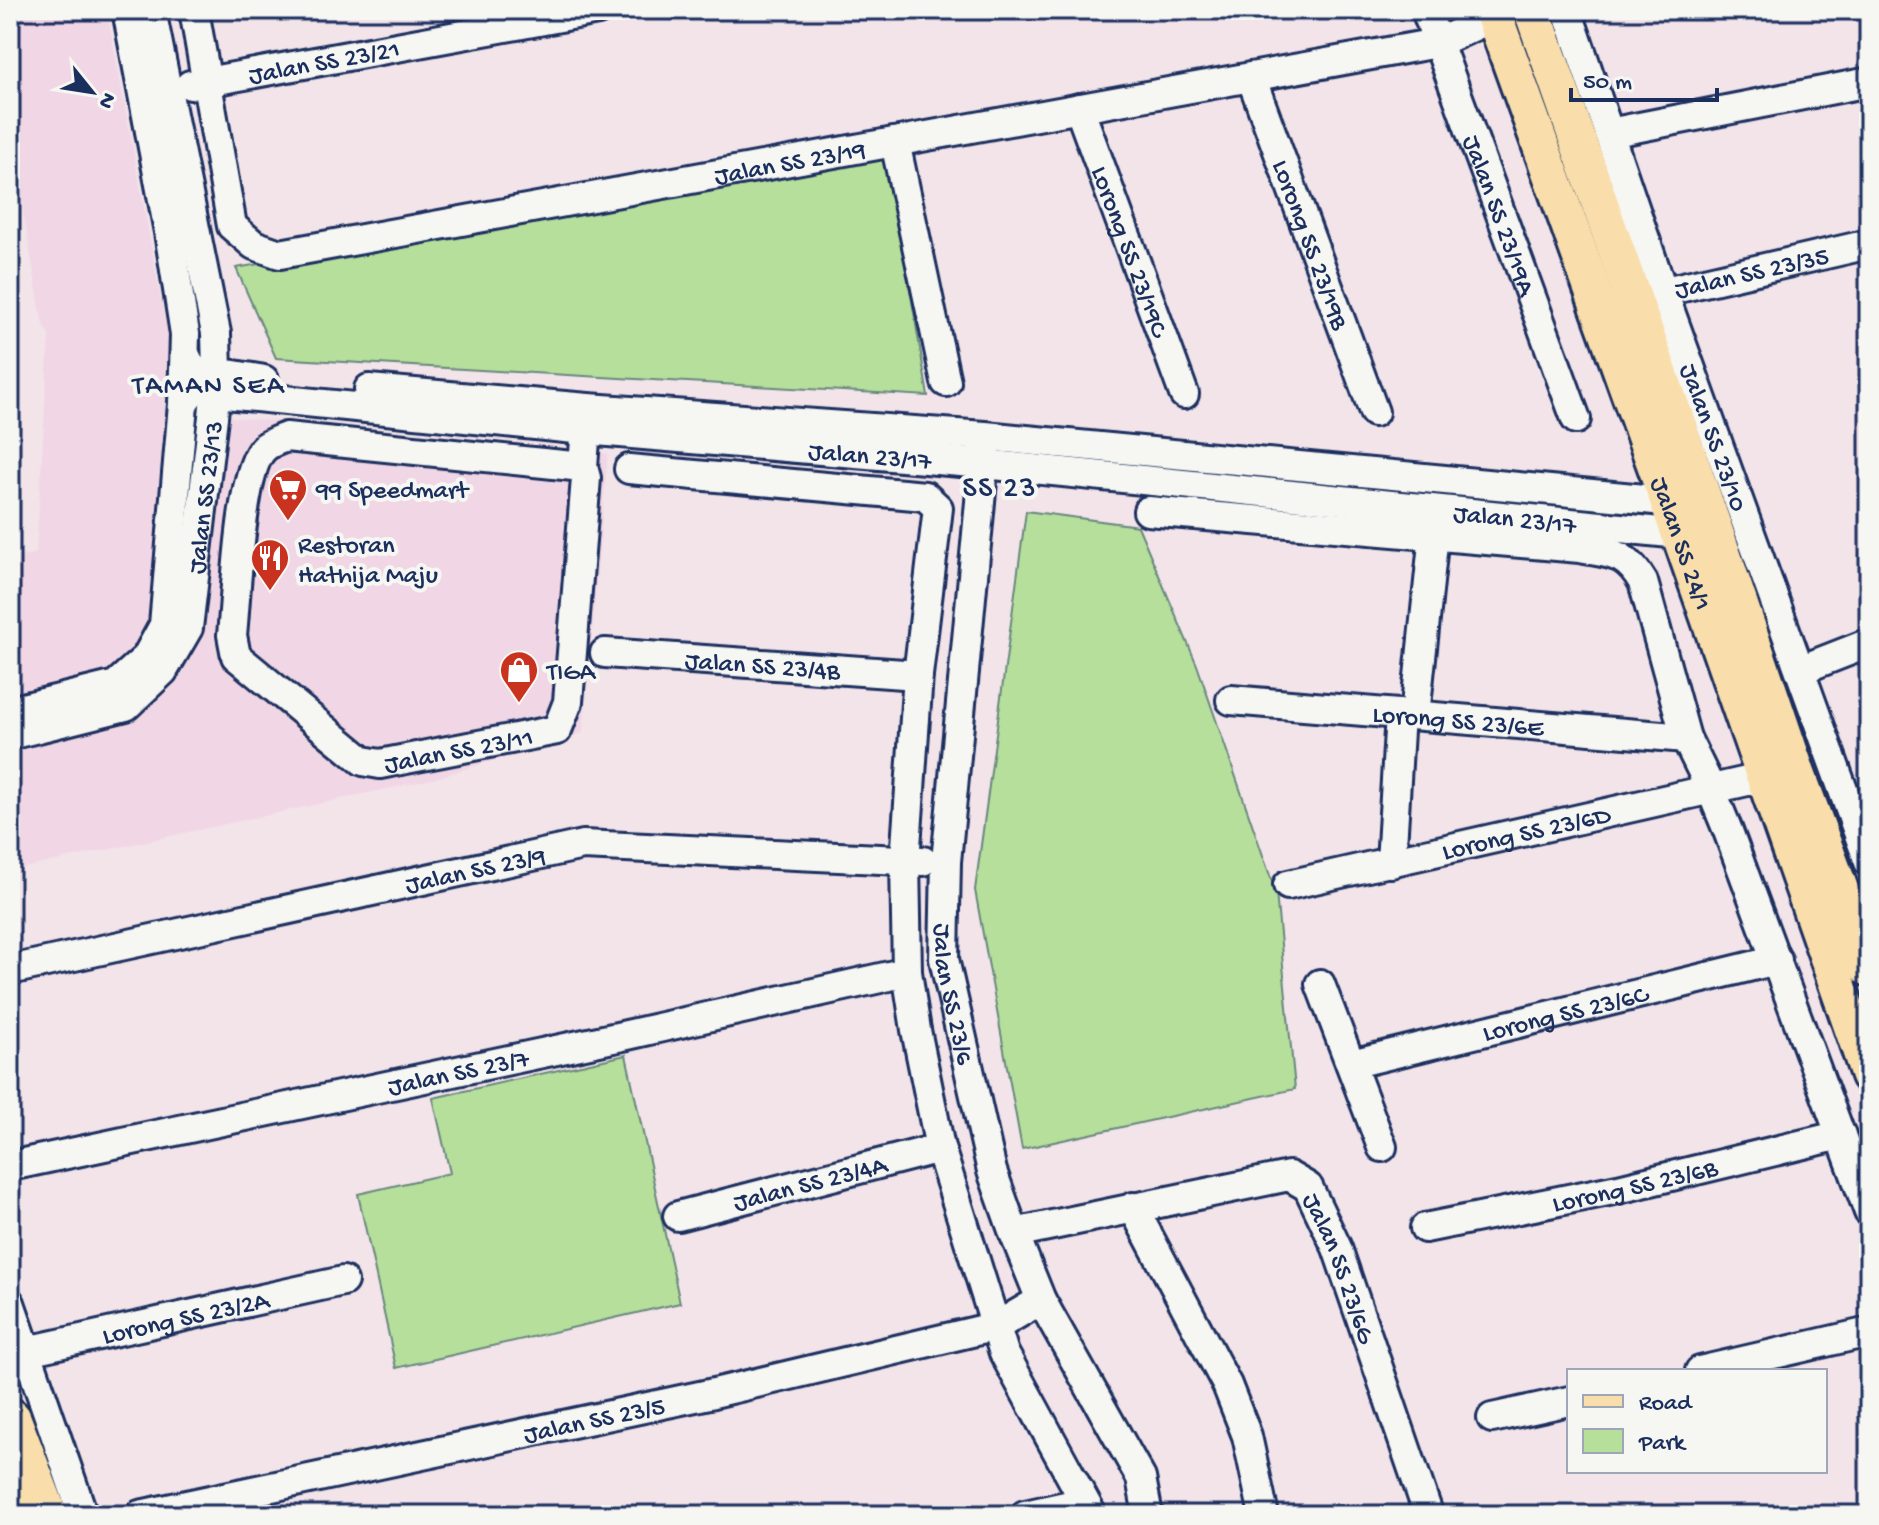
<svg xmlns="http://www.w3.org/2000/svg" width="1879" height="1525" font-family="'Gochi Hand',sans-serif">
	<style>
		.built { fill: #f1d7e5 }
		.green { fill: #b6df9c; stroke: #68877d; stroke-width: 2 }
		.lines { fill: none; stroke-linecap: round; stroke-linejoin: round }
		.minor-casing { stroke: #1b2f5e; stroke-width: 34 }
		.major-casing { stroke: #1b2f5e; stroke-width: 42 }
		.highway-casing { stroke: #1b2f5e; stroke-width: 48 }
		.minor { stroke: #f6f6f2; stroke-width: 28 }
		.major { stroke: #f9deab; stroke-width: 36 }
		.highway { stroke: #f9deab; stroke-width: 42 }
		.labels { text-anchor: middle; stroke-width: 8; stroke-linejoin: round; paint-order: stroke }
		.street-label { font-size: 26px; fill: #1b2f5e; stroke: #f6f6f2 }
		.poi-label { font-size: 26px; fill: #1b2f5e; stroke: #f6f6f2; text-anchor: start }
		.neighbourhood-label { font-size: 28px; letter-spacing: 2px; fill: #1b2f5e; stroke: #f6f6f2 }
		.quarter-label { font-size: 30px; letter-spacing: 2px; fill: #1b2f5e; stroke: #f6f6f2 }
	</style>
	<rect width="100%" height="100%" fill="#f3e4ea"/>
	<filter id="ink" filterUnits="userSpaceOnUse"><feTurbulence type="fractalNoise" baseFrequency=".0125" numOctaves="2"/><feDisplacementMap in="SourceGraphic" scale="16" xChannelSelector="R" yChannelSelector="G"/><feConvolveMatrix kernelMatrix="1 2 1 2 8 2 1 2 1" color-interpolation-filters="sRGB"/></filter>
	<g filter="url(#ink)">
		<!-- built -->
		<path class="built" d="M 10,10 L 107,10 L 168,335 L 168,411 L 608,453 L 583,733 L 433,779 L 10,871 L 10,559 L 36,553 L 49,336 L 42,320 L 10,137 Z"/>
		<!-- green -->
		<path class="green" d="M 888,158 L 928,396 L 276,358 L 236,268 Z
			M 1026,511 L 1138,526 L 1197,665 L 1276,893 L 1295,1089 L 1022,1149 L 975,890 Z
			M 626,1055 L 680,1303 L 396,1368 L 358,1194 L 450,1173 L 433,1098 Z"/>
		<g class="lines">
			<!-- minor casing -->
			<g class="minor-casing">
				<g id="minor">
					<path id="s1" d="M 194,10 L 232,226 L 254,245 L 280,254 L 1437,43 L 1494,17"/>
					<path id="s2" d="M 1426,10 L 1576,419"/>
					<path id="s3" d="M 1567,10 L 1663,292 L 1869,862"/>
					<path id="s4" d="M 1251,77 L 1374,412"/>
					<path id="s5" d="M 190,85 L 598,10"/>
					<path id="s6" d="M 1079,108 L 1184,394"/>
					<path d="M 1609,133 L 1869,82"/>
					<path d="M 895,142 L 946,382"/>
					<path id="s7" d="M 1648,295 L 1869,244"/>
					<path id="s8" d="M 186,356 C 194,372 199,385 215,393 L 585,430 L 984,464 L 1680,534 L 1698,533"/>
					<path d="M 369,389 L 588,408 L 985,436 L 1686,503"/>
					<path d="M 183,404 C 208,364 223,374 264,380"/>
					<path id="s9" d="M 985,449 L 946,862 L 944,959 L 992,1171 L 1014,1233 L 1041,1300 L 1141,1478 L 1148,1515"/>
					<path id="s10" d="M 583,467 L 286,437 C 279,440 269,443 264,448 C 240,470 236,599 232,635 L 236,656 L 363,761 L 380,764 L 557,730 L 568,702 L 586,478 L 583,467 L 587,413"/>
					<path d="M 629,469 L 925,496 L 938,508 L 918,675 L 905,861 L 907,972 L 916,1030 L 940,1148 L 1004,1353 L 1092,1515"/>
					<path d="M 1148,511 L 1580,548 C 1612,554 1626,552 1643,582 L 1686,738 L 1710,787 L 1728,831 L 1869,1212"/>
					<path id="s11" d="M 605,653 L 918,675"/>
					<path d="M 1800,670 L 1869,643"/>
					<path id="s12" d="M 1231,700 L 1686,738"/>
					<path d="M 10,711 L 116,685 L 146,658 L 164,625 L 183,404 L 185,334 L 169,232 L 127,10"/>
					<path d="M 1415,715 L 1434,534"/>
					<path id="s13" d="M 10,735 L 126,706 L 163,671 L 188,628 L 213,417 L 217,373 L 216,333 L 151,10"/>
					<path d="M 1391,863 L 1400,714"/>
					<path id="s14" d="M 1288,885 L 1765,777"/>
					<path id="s15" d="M 10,970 L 583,845 L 923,861"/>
					<path d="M 1320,984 L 1382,1147"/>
					<path id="s16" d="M 1351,1064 L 1777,960"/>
					<path id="s17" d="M 10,1166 L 627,1035 L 907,972"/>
					<path d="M 1133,1207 L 1227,1385 L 1247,1436 L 1264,1515"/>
					<path id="s18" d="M 678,1216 L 940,1148"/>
					<path id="s19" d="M 1425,1228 L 1618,1189 L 1841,1135"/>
					<path id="s20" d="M 1014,1233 L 1289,1176 L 1308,1187 L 1337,1248 L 1428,1513 L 1422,1515"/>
					<path d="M 10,1303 L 83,1515"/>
					<path id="s21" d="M 27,1351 L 343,1281"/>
					<path d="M 1700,1371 L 1869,1332"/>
					<path d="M 1492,1418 L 1569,1401"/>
					<path id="s22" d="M 140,1515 L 714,1393 L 997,1326 L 1041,1300"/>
					<path d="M 1025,1515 L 1084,1502"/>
				</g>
			</g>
			<!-- major casing -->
			<g class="major-casing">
				<g id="major">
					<path id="s23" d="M 1492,10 L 1669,503 L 1869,1075"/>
					<path d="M 1532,10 L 1715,532 L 1796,771 L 1869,968"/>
				</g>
			</g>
			<!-- highway casing -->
			<g class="highway-casing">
				<path id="highway" d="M 10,1420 L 46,1515
					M 10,1505 L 14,1515"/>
			</g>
			<!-- minor -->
			<use href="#minor" class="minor"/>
			<!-- major -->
			<use href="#major" class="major"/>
			<!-- highway -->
			<use href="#highway" class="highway"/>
		</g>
	</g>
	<!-- icons -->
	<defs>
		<g id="supermarket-pin" transform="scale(2)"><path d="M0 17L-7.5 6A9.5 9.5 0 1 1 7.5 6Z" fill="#c8321e" stroke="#f6f6f2"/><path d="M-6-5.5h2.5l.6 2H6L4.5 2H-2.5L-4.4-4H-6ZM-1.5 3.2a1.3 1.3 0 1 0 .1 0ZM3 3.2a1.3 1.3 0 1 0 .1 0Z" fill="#fff"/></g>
		<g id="restaurant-pin" transform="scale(2)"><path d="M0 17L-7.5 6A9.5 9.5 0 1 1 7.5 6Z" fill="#c8321e" stroke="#f6f6f2"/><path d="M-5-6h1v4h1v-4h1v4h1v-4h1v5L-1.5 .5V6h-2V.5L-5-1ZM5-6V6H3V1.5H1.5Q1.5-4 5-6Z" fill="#fff"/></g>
		<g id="shop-pin" transform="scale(2)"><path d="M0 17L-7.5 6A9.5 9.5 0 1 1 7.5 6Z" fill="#c8321e" stroke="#f6f6f2"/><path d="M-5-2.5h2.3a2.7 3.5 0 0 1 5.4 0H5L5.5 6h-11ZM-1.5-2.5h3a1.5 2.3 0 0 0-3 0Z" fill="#fff"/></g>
	</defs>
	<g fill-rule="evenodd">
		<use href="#supermarket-pin" x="288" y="488"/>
		<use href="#restaurant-pin" x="270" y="558"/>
		<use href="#shop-pin" x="519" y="670"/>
	</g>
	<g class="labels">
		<!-- street labels -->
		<g class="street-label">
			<text dy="9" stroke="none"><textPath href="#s5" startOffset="136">Jalan SS 23/21</textPath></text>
			<text dy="9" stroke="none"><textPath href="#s1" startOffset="794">Jalan SS 23/19</textPath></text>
			<text dy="9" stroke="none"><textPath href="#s2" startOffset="218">Jalan SS 23/19A</textPath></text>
			<text dy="9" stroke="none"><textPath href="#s4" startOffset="178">Lorong SS 23/19B</textPath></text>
			<text dy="9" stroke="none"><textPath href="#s6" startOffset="152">Lorong SS 23/19C</textPath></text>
			<text dy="9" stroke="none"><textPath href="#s7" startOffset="106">Jalan SS 23/35</textPath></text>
			<text dy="9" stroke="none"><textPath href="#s3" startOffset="452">Jalan SS 23/10</textPath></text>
			<text dy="9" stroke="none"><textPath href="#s8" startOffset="706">Jalan 23/17</textPath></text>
			<text dy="9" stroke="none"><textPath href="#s13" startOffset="352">Jalan SS 23/13</textPath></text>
			<text dy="9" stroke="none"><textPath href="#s8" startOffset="1354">Jalan 23/17</textPath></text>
			<text dy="9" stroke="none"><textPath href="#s23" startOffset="566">Jalan SS 24/1</textPath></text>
			<text dy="9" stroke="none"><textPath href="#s11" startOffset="158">Jalan SS 23/4B</textPath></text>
			<text dy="9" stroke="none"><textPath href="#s12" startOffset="228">Lorong SS 23/6E</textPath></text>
			<text dy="9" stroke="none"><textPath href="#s10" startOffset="798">Jalan SS 23/11</textPath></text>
			<text dy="9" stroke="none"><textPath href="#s14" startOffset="244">Lorong SS 23/6D</textPath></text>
			<text dy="9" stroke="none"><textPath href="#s15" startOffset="476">Jalan SS 23/9</textPath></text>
			<text dy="9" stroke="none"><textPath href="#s9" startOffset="548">Jalan SS 23/6</textPath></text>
			<text dy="9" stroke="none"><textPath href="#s16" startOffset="220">Lorong SS 23/6C</textPath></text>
			<text dy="9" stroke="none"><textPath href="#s17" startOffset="458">Jalan SS 23/7</textPath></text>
			<text dy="9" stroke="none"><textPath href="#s18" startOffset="136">Jalan SS 23/4A</textPath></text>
			<text dy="9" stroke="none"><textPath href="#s19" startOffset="214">Lorong SS 23/6B</textPath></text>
			<text dy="9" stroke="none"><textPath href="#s20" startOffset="390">Jalan SS 23/6G</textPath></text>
			<text dy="9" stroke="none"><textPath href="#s21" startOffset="162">Lorong SS 23/2A</textPath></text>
			<text dy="9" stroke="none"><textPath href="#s22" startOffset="464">Jalan SS 23/5</textPath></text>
		</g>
		<!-- poi labels -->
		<g class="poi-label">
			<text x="316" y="497">99 Speedmart</text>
			<text x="298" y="552">Restoran<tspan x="298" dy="30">Hathija Maju</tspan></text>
			<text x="547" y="679">TIGA</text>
		</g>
		<!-- neighbourhood labels -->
		<g class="neighbourhood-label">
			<text x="209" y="393">TAMAN SEA</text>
		</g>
		<!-- quarter labels -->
		<g class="quarter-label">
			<text x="1000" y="496">SS 23</text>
		</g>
	</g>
	<!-- margin -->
	<rect width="1879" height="1525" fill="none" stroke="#f6f6f2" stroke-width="40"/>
	<rect x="20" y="20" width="1839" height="1485" fill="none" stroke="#1b2f5e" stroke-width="3" filter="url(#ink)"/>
	<!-- legend -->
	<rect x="1567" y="1369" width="260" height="104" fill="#f6f6f2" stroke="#9ea6b7" stroke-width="2"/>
	<rect x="1583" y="1395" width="40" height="12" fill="#f9deab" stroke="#9ea6b7" stroke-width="2"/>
	<text x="1639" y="1409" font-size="24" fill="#1b2f5e">Road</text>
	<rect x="1583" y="1429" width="40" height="24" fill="#b6df9c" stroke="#9ea6b7" stroke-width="2"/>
	<text x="1639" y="1449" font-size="24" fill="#1b2f5e">Park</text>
	<!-- north arrow -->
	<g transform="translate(92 92) rotate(120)" stroke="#f6f6f2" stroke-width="6" paint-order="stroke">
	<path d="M0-6L14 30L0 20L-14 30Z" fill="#1b2f5e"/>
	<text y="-12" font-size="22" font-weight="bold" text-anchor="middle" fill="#1b2f5e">N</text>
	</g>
	<!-- scale -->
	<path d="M1571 88v12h146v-12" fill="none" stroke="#1b2f5e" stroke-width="4"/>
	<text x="1583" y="88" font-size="24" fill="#1b2f5e" stroke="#f6f6f2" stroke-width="6" paint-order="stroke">50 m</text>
</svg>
